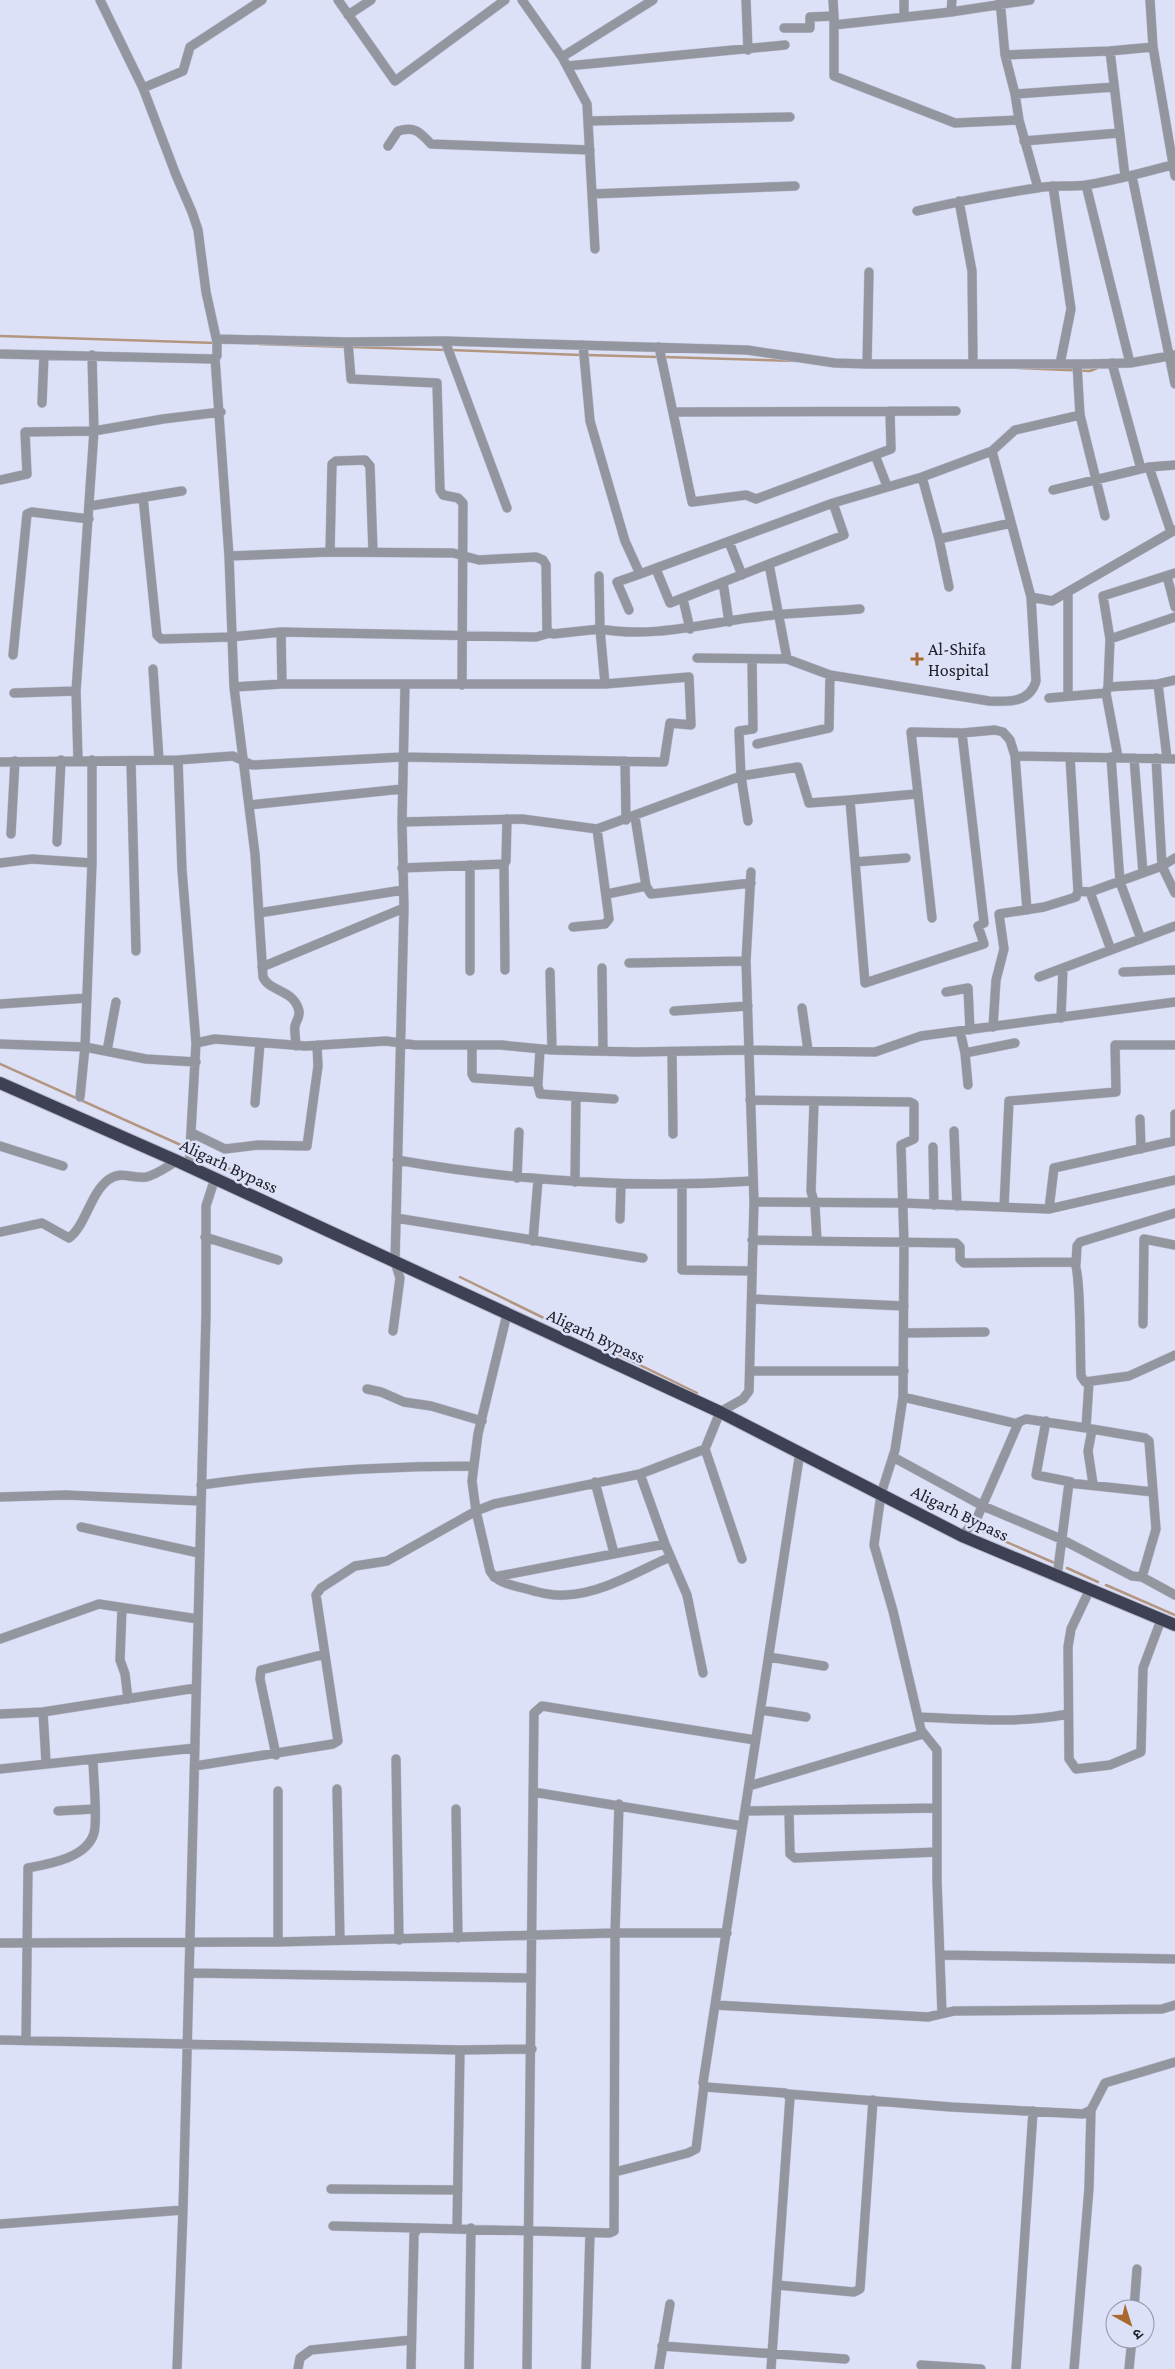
<svg xmlns="http://www.w3.org/2000/svg" width="1175" height="2369" font-family="'Crimson Pro','Noto Sans Devanagari',serif">
	<style>
		.lines { fill: none; stroke-linecap: round; stroke-linejoin: round }
		.stream { stroke: #b3967f; stroke-width: 2.5 }
		.minor-casing { stroke: #bbbed3; stroke-width: 10 }
		.highway-casing { stroke: #bbbed3; stroke-width: 14 }
		.minor { stroke: #94969f; stroke-width: 9 }
		.highway { stroke: #3e4153; stroke-width: 12 }
		.poi-dot { fill: #a96931; stroke: #dde1f8; stroke-width: 2 }
		.labels { text-anchor: middle; stroke-width: 5; stroke-linejoin: round; paint-order: stroke }
		.poi-label { font-size: 18px; fill: #202129; stroke: #dde1f8; text-anchor: start }
		.street-label { font-size: 18px; fill: #202129; stroke: #dde1f8 }
	</style>
	<rect width="100%" height="100%" fill="#dde1f8"/>
	<g class="lines">
		<!-- stream -->
		<path class="stream" d="M 0,336 L 216,343
			M 259,344 L 346,347
			M 351,347 L 446,350
			M 451,350 L 581,355
			M 586,355 L 658,357
			M 664,357 L 796,361
			M 1018,368 L 1090,371 L 1100,367
			M 0,1064 L 183,1146
			M 196,1152 L 268,1188
			M 460,1277 L 697,1393
			M 979,1530 L 1057,1564
			M 1067,1568 L 1098,1582
			M 1106,1585 L 1175,1615"/>
		<!-- minor casing -->
		<g class="minor-casing">
			<path id="minor" d="M 338,0 L 395,81 L 505,0
				M 522,0 L 562,57 L 587,104 L 595,249
				M 746,0 L 748,50
				M 904,0 L 904,17
				M 1000,0 L 1005,55 L 1015,94 L 1019,120 L 1038,188
				M 951,12 L 952,0
				M 348,15 L 371,0
				M 834,16 L 834,76 L 955,123 L 1019,120
				M 834,25 L 951,12 L 1030,0
				M 784,28 L 810,28 L 810,17 L 834,16 L 833,0
				M 1153,47 L 1175,176
				M 1005,55 L 1110,51
				M 562,57 L 653,0
				M 567,66 L 785,45
				M 143,88 L 183,71 L 190,47 L 262,0
				M 1015,94 L 1114,87
				M 588,121 L 790,117
				M 1024,141 L 1119,133
				M 388,146 L 398,131 C 415,126 420,132 431,144 L 590,150
				M 1125,176 L 1110,51 L 1153,47 L 1150,0
				M 1132,176 L 1175,384
				M 1086,185 L 1130,363
				M 1053,186 L 1071,309 L 1060,364
				M 592,194 L 795,186
				M 959,201 L 972,271 L 973,363
				M 917,211 C 956,202 996,194 1037,188 C 1053,185 1070,187 1086,185 C 1116,180 1146,172 1175,164
				M 217,339 L 348,342 L 445,341 L 747,350 L 835,363 L 867,364 L 1088,364 L 1130,363 L 1175,355
				M 445,341 L 507,508
				M 348,342 L 351,379 L 437,383 L 440,490 L 443,495 L 458,498 L 463,503 L 462,685
				M 583,345 L 590,421 L 625,541 L 640,574 L 617,582 L 629,610
				M 659,347 L 692,502 L 746,495 L 756,499 L 891,449 L 890,411
				M 0,354 L 213,359 L 217,356 L 217,342 L 206,292 L 198,230 L 192,212 L 176,175 L 143,88 L 100,0
				M 215,358 L 229,556 L 234,687 L 255,854 L 263,977 C 269,992 294,989 299,1011 C 300,1017 296,1021 295,1026 C 294,1032 296,1039 296,1046
				M 1112,363 L 1141,469
				M 867,364 L 869,272
				M 1077,364 L 1080,415 L 1105,516
				M 42,403 L 44,355
				M 673,412 L 956,411
				M 992,451 L 1015,430 L 1080,415
				M 875,455 L 887,486
				M 1149,467 L 1171,532
				M 922,477 L 939,539
				M 0,480 L 27,474 L 25,432 L 94,431 L 163,419 L 221,412
				M 1053,490 L 1149,467 L 1175,465
				M 143,497 L 157,635 L 161,639 L 231,637 L 281,632 L 536,637 L 550,633
				M 90,506 L 182,491
				M 729,542 L 742,575
				M 330,552 L 332,464 L 336,461 L 365,460 L 370,466 L 373,552
				M 229,556 L 330,552 L 453,553 L 479,560 L 536,557 L 543,560 L 546,565 L 547,631 L 553,634 L 600,629 L 605,684
				M 656,569 L 670,603 L 769,564
				M 640,574 L 833,503 L 922,477 L 992,451 L 1031,597 L 1052,601 L 1175,530
				M 599,576 L 600,629 C 650,638 699,625 748,618 C 785,613 823,612 860,609
				M 1167,576 L 1175,607
				M 723,582 L 729,622
				M 949,587 L 939,539 L 1011,523
				M 683,599 L 690,629
				M 281,632 L 282,684
				M 1110,639 L 1175,617
				M 13,655 L 27,514 L 32,512 L 89,519
				M 697,658 L 787,659 L 830,675 L 989,701 C 1008,702 1030,703 1036,681 L 1031,597
				M 787,659 L 769,564 L 844,535 L 833,503
				M 153,669 L 159,760
				M 1158,684 L 1167,758
				M 1108,687 L 1158,684 L 1175,680
				M 14,693 L 76,691
				M 1106,693 L 1118,757
				M 1068,696 L 1068,592
				M 1049,698 L 1106,693 L 1108,687 L 1110,639 L 1103,596 L 1175,573
				M 757,744 L 829,728 L 830,675
				M 1015,756 L 1027,910
				M 1070,757 L 1078,891
				M 1111,757 L 1120,882 L 1141,939
				M 1134,758 L 1143,873
				M 1156,758 L 1162,866 L 1175,893
				M 78,760 L 76,691 L 94,431 L 92,355
				M 178,760 L 182,870 L 196,1043 L 189,1167
				M 131,761 L 136,951
				M 625,761 L 626,820
				M 0,762 L 178,760 L 233,756 L 252,765 L 402,757 L 664,762 L 670,723 L 691,725 L 689,677 L 605,684 L 282,684 L 234,687
				M 850,800 L 916,794
				M 249,805 L 402,789
				M 635,817 L 646,886 L 651,894 L 751,883
				M 748,821 L 741,776 L 739,731 L 753,729 L 752,659
				M 402,822 L 522,819 L 597,829 L 741,776 L 798,767 L 809,803 L 850,800 L 865,983 L 984,944 L 978,926 L 984,923 L 962,733
				M 11,834 L 15,761
				M 57,842 L 61,760
				M 855,862 L 906,858
				M 0,863 L 32,859 L 92,863 L 85,1047 L 80,1097
				M 92,863 L 92,760
				M 504,864 L 505,970
				M 402,868 L 504,864 L 506,861 L 507,819
				M 1090,892 L 1111,950
				M 607,894 L 646,886
				M 259,913 L 403,890
				M 932,918 L 911,732 L 962,733 L 995,730 L 1003,732 L 1010,740 L 1015,756 L 1175,759
				M 573,927 L 605,924 L 609,919 L 597,829
				M 629,963 L 746,961
				M 262,967 L 404,908
				M 602,968 L 603,1051
				M 470,971 L 470,865
				M 550,972 L 552,1050
				M 1123,972 L 1175,970
				M 1039,977 L 1175,926
				M 946,992 L 968,988 L 970,1030
				M 0,1004 L 87,998
				M 802,1008 L 808,1050
				M 674,1011 L 748,1006
				M 1061,1018 L 1063,968
				M 993,1027 L 996,980 L 1004,949 L 999,914 L 1044,907 L 1076,897 L 1078,891 L 1090,892 L 1162,866 L 1175,858
				M 960,1031 L 965,1053 L 968,1085
				M 196,1043 L 215,1039 L 305,1046 L 386,1041 L 415,1045 L 501,1045 L 552,1050 L 636,1052 L 749,1050 L 875,1052 L 921,1036 L 1175,1002
				M 0,1044 L 85,1047 L 146,1059 L 196,1062
				M 472,1045 L 472,1074 L 474,1078 L 537,1082 L 540,1094 L 614,1099
				M 107,1051 L 116,1002
				M 672,1052 L 673,1134
				M 965,1053 L 1015,1043
				M 538,1083 L 540,1049
				M 750,1100 L 910,1102 L 914,1104 L 914,1139 L 901,1145 L 904,1243 L 903,1397 L 895,1450 L 881,1494 L 874,1545 L 893,1611 L 921,1730 L 937,1750 L 937,1881 L 942,2013
				M 814,1102 L 811,1191 L 815,1206 L 817,1241
				M 255,1103 L 260,1043
				M 1140,1119 L 1141,1149
				M 954,1131 L 957,1206
				M 192,1133 L 225,1149 L 258,1145 L 307,1146 L 318,1066 L 317,1045
				M 0,1146 L 63,1166
				M 933,1147 L 934,1205
				M 397,1160 C 515,1181 633,1189 753,1181
				M 517,1178 L 519,1132
				M 575,1182 L 576,1097
				M 682,1185 L 682,1270 L 752,1271
				M 754,1202 L 903,1203 L 1049,1209 L 1175,1180
				M 1004,1207 L 1009,1101 L 1116,1092 L 1115,1045 L 1175,1045
				M 1049,1209 L 1054,1168 L 1175,1141 L 1175,1114
				M 396,1218 L 643,1258
				M 620,1219 L 621,1184
				M 0,1232 L 42,1223 L 69,1238 C 86,1225 90,1194 108,1180 C 121,1170 132,1179 146,1177 C 156,1175 168,1166 177,1161
				M 205,1237 L 278,1260
				M 752,1240 L 956,1243 L 960,1247 L 960,1259 L 964,1263 L 1074,1262 C 1081,1270 1080,1359 1081,1376 L 1085,1382 L 1129,1376 L 1175,1355
				M 533,1241 L 538,1180
				M 1076,1264 L 1077,1246 L 1080,1242 L 1175,1213
				M 753,1299 L 904,1306
				M 507,1314 L 478,1434 L 472,1481 L 476,1511 L 490,1571 C 497,1583 511,1585 523,1588 C 537,1592 551,1596 565,1595 C 601,1594 638,1571 670,1557
				M 1143,1324 L 1144,1239 L 1175,1245
				M 393,1331 L 400,1278 L 395,1262 L 404,908 L 402,822 L 405,685
				M 904,1333 L 985,1332
				M 750,1371 L 904,1371
				M 1089,1382 L 1086,1428 L 1145,1438 L 1149,1441 L 1156,1529 L 1142,1577 L 1175,1595
				M 367,1389 L 381,1392 L 404,1402 L 431,1406 L 482,1421
				M 903,1397 L 1018,1424 L 977,1518 L 962,1536
				M 1046,1421 L 1036,1475 L 1071,1482
				M 1017,1423 L 1026,1419 L 1086,1428
				M 1092,1430 L 1088,1451 L 1093,1484
				M 893,1457 L 983,1506 L 1061,1539 L 1132,1576 L 1142,1577
				M 640,1474 L 665,1544 L 687,1595 L 703,1673
				M 595,1482 L 614,1553
				M 201,1485 C 291,1472 382,1466 474,1466
				M 0,1497 L 66,1495 L 200,1501
				M 81,1527 L 199,1553
				M 742,1559 L 705,1449 L 720,1412 L 743,1399 L 749,1391 L 754,1202 L 746,961 L 751,872
				M 494,1577 L 665,1544
				M 1057,1577 L 1069,1483 L 1153,1492
				M 1090,1589 L 1071,1629 L 1068,1647 L 1069,1759 L 1076,1769 L 1110,1765 L 1141,1752 L 1143,1668 L 1161,1620
				M 122,1608 L 120,1660 L 125,1674 L 128,1699
				M 0,1639 L 99,1604 L 198,1619
				M 769,1657 L 824,1666
				M 761,1710 L 806,1717
				M 43,1712 L 46,1762
				M 0,1714 L 43,1712 L 196,1688
				M 918,1717 C 969,1719 1018,1724 1068,1714
				M 276,1755 L 260,1679 L 261,1670 L 325,1654
				M 396,1759 L 399,1940
				M 195,1766 L 333,1744 L 338,1741 L 316,1595 L 321,1588 L 355,1566 L 387,1561 L 476,1511 L 494,1504 L 640,1474 L 705,1449
				M 0,1769 L 195,1748
				M 749,1786 L 923,1734
				M 337,1789 L 340,1940
				M 533,1792 L 742,1826
				M 456,1809 L 458,1938
				M 58,1811 L 94,1809
				M 745,1811 L 937,1808
				M 789,1812 L 790,1854 L 795,1858 L 937,1852
				M 278,1942 L 278,1791
				M 0,1943 L 278,1942 L 615,1933 L 727,1933
				M 940,1955 L 1175,1959
				M 189,1973 L 531,1978
				M 715,2005 L 928,2017 L 954,2011 L 1162,2009 L 1175,2005
				M 0,2040 L 460,2050 L 532,2049
				M 26,2041 L 28,1868 C 49,1864 87,1858 94,1833 C 98,1821 93,1774 93,1759
				M 788,2094 L 951,2107 L 1083,2114 L 1091,2110 L 1105,2083 L 1175,2062
				M 615,2172 L 688,2153 L 696,2149 L 704,2085
				M 331,2189 L 458,2190
				M 0,2224 L 183,2210 L 206,1314 L 206,1206 L 215,1178
				M 333,2226 L 418,2228
				M 457,2228 L 460,2050
				M 777,2285 L 854,2292 L 860,2289 L 873,2100
				M 1134,2309 L 1137,2269
				M 662,2346 L 845,2359
				M 921,2365 L 981,2369
				M 177,2369 L 183,2210
				M 298,2369 L 300,2358 L 311,2350 L 411,2340
				M 411,2369 L 414,2234 L 418,2228 L 609,2233 L 614,2231 L 615,1933 L 619,1804
				M 469,2369 L 471,2228
				M 527,2369 L 534,1713 L 542,1706 L 755,1740
				M 586,2369 L 590,2233
				M 659,2369 L 670,2304
				M 771,2369 L 790,2097 L 785,2093 L 706,2087 L 703,2083 L 800,1452
				M 1016,2369 L 1033,2111
				M 1074,2369 L 1089,2188 L 1091,2110
				M 1129,2369 L 1132,2339"/>
		</g>
		<!-- highway casing -->
		<g class="highway-casing">
			<path id="highway" d="M 0,1083 L 177,1161 L 720,1412 L 962,1536 L 1175,1625"/>
		</g>
		<!-- minor -->
		<use href="#minor" class="minor"/>
		<!-- highway -->
		<use href="#highway" class="highway"/>
	</g>
	<!-- markers -->
	<path class="poi-dot" d="M914.5 651.5h5v5h5v5h-5v5h-5v-5h-5v-5h5z"/>
	<g class="labels">
		<!-- poi labels -->
		<g class="poi-label">
			<text x="928" y="655">Al-Shifa<tspan x="928" dy="21">Hospital</tspan></text>
		</g>
		<!-- street labels -->
		<g class="street-label">
			<text transform="translate(229 1166) rotate(25)" y="6">Aligarh Bypass</text>
			<text transform="translate(596 1336) rotate(25)" y="6">Aligarh Bypass</text>
			<text transform="translate(960 1513) rotate(26)" y="6">Aligarh Bypass</text>
		</g>
	</g>
	<!-- north arrow -->
	<g transform="translate(1130 2324) rotate(141)"><circle r="24" fill="#dde1f8" stroke="#9194a5"/>
	<path d="M0-4L9 19L0 12L-9 19Z" fill="#a96931"/>
	<text y="-8" font-size="14" font-weight="bold" text-anchor="middle" fill="#202129">उ</text>
	</g>
</svg>
